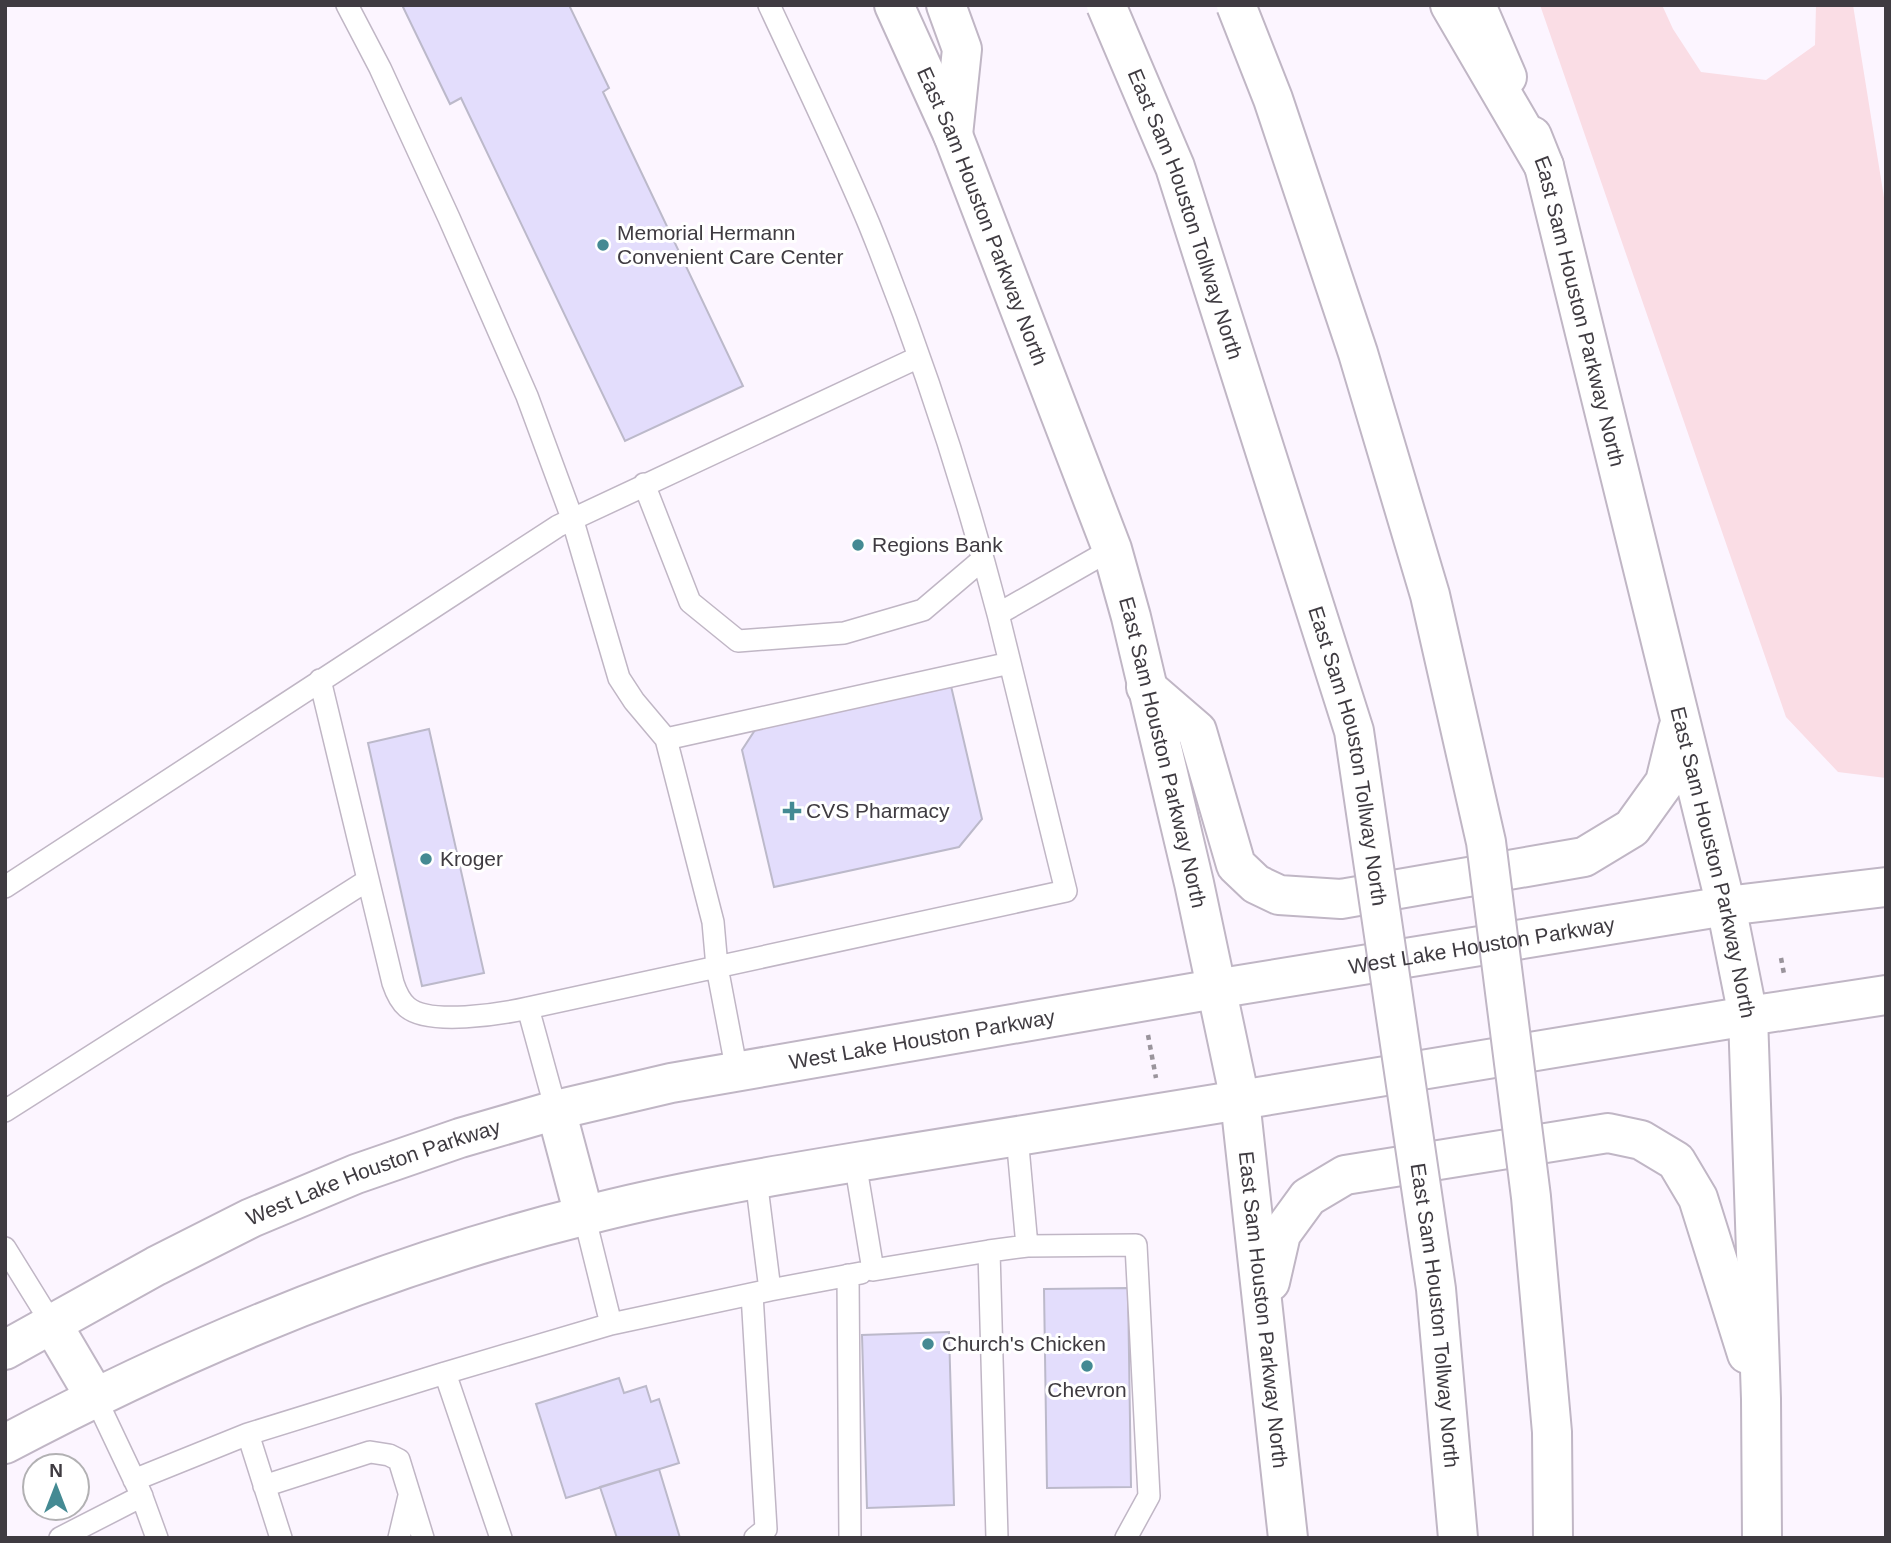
<svg xmlns="http://www.w3.org/2000/svg" width="1891" height="1543" font-family="Helvetica,sans-serif">
	<style>
		.green { fill: #fadde5 }
		.building { fill: #e3ddfc; stroke: #bcb9ca; stroke-width: 2 }
		.lines { fill: none; stroke-linecap: round; stroke-linejoin: round }
		.service-casing { stroke: #c0b6c5; stroke-width: 24 }
		.secondary-casing { stroke: #c0b6c5; stroke-width: 42 }
		.primary-casing { stroke: #c0b6c5; stroke-width: 42 }
		.motorway-casing { stroke: #c0b6c5; stroke-width: 42 }
		.path { stroke: #9a949c; stroke-width: 4.5; stroke-dasharray: 5 5; stroke-linecap: butt }
		.service { stroke: #fff; stroke-width: 21 }
		.secondary { stroke: #fff; stroke-width: 38 }
		.primary { stroke: #fff; stroke-width: 38 }
		.motorway { stroke: #fff; stroke-width: 38 }
		.motorway-bridge-casing { stroke: #c0b6c5; stroke-width: 42; stroke-linecap: butt }
		.motorway-bridge { stroke: #fff; stroke-width: 38 }
		.poi-dot { fill: #448a93; stroke: #fff; stroke-width: 2.5 }
		.labels { text-anchor: middle; stroke-width: 6; stroke-linejoin: round; paint-order: stroke }
		.street-label { font-size: 21px; fill: #3f3b41; stroke: #fff }
		.poi-label { font-size: 21px; fill: #3f3b41; stroke: #fff; text-anchor: start }
	</style>
	<rect width="100%" height="100%" fill="#fcf5ff"/>
	<!-- green -->
	<path class="green" d="M 1540,5 L 1662,5 L 1673,29 L 1701,72 L 1766,80 L 1815,45 L 1816,5 L 1853,5 L 1886,210 L 1886,778 L 1838,772 L 1786,717 Z"/>
	<!-- building -->
	<path class="building" d="M 402,5 L 569,5 L 609,88 L 603,92 L 743,386 L 625,441 L 461,98 L 450,104 Z
		M 951,686 L 982,819 L 959,847 L 774,887 L 742,750 L 757,727 Z
		M 429,729 L 484,973 L 422,986 L 368,743 Z
		M 1128,1288 L 1131,1487 L 1047,1488 L 1044,1289 Z
		M 949,1332 L 954,1505 L 867,1508 L 862,1335 Z
		M 619,1378 L 624,1393 L 646,1386 L 651,1402 L 659,1399 L 679,1463 L 566,1498 L 536,1404 Z
		M 659,1469 L 680,1538 L 617,1538 L 600,1487 Z"/>
	<g class="lines">
		<!-- service casing -->
		<g class="service-casing">
			<path id="service" d="M 347,5 L 380,68 L 449,218 L 527,396 L 572,518 L 619,678 L 634,701 L 666,739 L 713,922 L 717,967 L 737,1072
				M 769,5 C 803,78 838,150 869,224 C 920,350 963,481 998,614
				M 644,484 L 690,602 L 738,641 L 844,633 L 923,610 L 983,559
				M 320,680 L 393,983 C 396,992 400,1001 407,1007 C 429,1026 501,1014 528,1008
				M 666,739 L 1010,663
				M 5,887 L 558,526 L 919,357
				M 556,1110 L 528,1008 L 1066,891 L 998,614 L 1112,549
				M 5,1111 L 368,880
				M 1017,1136 L 1027,1246 L 1136,1245 L 1149,1496 L 1126,1538
				M 855,1162 L 873,1270 L 989,1251
				M 756,1179 L 770,1290 L 861,1273
				M 584,1215 L 611,1324 L 770,1290
				M 5,1248 L 52,1324
				M 848,1275 L 850,1538
				M 752,1294 L 766,1529 L 755,1538
				M 95,1397 L 141,1494 L 157,1538
				M 248,1434 L 281,1538
				M 134,1480 L 248,1434 L 445,1373
				M 264,1486 L 370,1452 L 389,1455 L 399,1460 L 423,1538
				M 60,1538 L 142,1496
				M 399,1538 L 409,1496
				M 501,1538 L 445,1373 L 611,1324
				M 997,1538 L 989,1251 L 1027,1246"/>
		</g>
		<!-- secondary casing -->
		<g class="secondary-casing">
			<g id="secondary">
				<path id="s1" d="M 894,5 L 953,135 L 1112,549 L 1131,617 L 1194,883 L 1240,1100 L 1288,1538"/>
				<path d="M 1476,5 L 1507,77"/>
				<path id="s2" d="M 1532,136 L 1544,166 L 1726,906 L 1748,1016 L 1761,1399 L 1762,1538"/>
				<path d="M 1146,687 L 1197,731 L 1236,865 L 1256,884 L 1279,895 L 1341,899 L 1584,857 L 1632,828 L 1665,782 L 1678,729"/>
				<path d="M 556,1110 L 584,1215"/>
				<path d="M 1270,1282 L 1281,1234 L 1308,1197 L 1345,1175 L 1608,1133 L 1641,1140 L 1676,1161 L 1698,1198 L 1747,1354"/>
				<path d="M 52,1324 L 95,1397"/>
				<path id="s3" d="M 5,1350 L 156,1266 L 251,1218 L 356,1174 L 460,1138 L 556,1110 L 671,1083 L 1215,989"/>
				<path d="M 5,1444 C 188,1347 382,1266 583,1216 C 679,1191 778,1175 875,1159 C 997,1139 1119,1119 1240,1100"/>
			</g>
		</g>
		<!-- primary casing -->
		<g class="primary-casing">
			<g id="primary">
				<path id="s4" d="M 1215,989 L 1726,906 L 1886,887"/>
				<path d="M 1240,1100 L 1748,1016 L 1886,995"/>
			</g>
		</g>
		<!-- motorway casing -->
		<g class="motorway-casing">
			<path id="motorway" d="M 946,5 L 962,49 L 953,135
				M 1450,5 L 1544,166"/>
		</g>
		<!-- path -->
		<path class="path" d="M 1781,958 L 1784,974
			M 1148,1035 L 1156,1078"/>
		<!-- service -->
		<use href="#service" class="service"/>
		<!-- secondary -->
		<use href="#secondary" class="secondary"/>
		<!-- primary -->
		<use href="#primary" class="primary"/>
		<!-- motorway -->
		<use href="#motorway" class="motorway"/>
		<!-- motorway-bridge casing -->
		<g class="motorway-bridge-casing">
			<g id="motorway-bridge">
				<path id="s5" d="M 1106,5 L 1175,167 L 1354,731 L 1436,1289 L 1458,1538"/>
				<path d="M 1236,5 L 1273,99 L 1358,353 L 1430,595 L 1486,842 L 1531,1197 L 1552,1432 L 1553,1538"/>
			</g>
		</g>
		<!-- motorway-bridge -->
		<use href="#motorway-bridge" class="motorway-bridge"/>
	</g>
	<!-- markers -->
	<g class="poi-dot">
		<circle cx="603" cy="245" r="7"/>
		<circle cx="858" cy="545" r="7"/>
		<path d="M788.5 800.5h7v7h7v7h-7v7h-7v-7h-7v-7h7z"/>
		<circle cx="426" cy="859" r="7"/>
		<circle cx="928" cy="1344" r="7"/>
		<circle cx="1087" cy="1366" r="7"/>
	</g>
	<g class="labels">
		<!-- street labels -->
		<g class="street-label">
			<text dy="7" stroke="none"><textPath href="#s5" startOffset="224">East Sam Houston Tollway North</textPath></text>
			<text dy="7" stroke="none"><textPath href="#s1" startOffset="229">East Sam Houston Parkway North</textPath></text>
			<text dy="7" stroke="none"><textPath href="#s2" startOffset="182">East Sam Houston Parkway North</textPath></text>
			<text dy="7" stroke="none"><textPath href="#s1" startOffset="796">East Sam Houston Parkway North</textPath></text>
			<text dy="7" stroke="none"><textPath href="#s5" startOffset="791">East Sam Houston Tollway North</textPath></text>
			<text dy="7" stroke="none"><textPath href="#s2" startOffset="749">East Sam Houston Parkway North</textPath></text>
			<text dy="7" stroke="none"><textPath href="#s4" startOffset="270">West Lake Houston Parkway</textPath></text>
			<text dy="7" stroke="none"><textPath href="#s3" startOffset="976">West Lake Houston Parkway</textPath></text>
			<text dy="7" stroke="none"><textPath href="#s3" startOffset="410">West Lake Houston Parkway</textPath></text>
			<text dy="7" stroke="none"><textPath href="#s1" startOffset="1363">East Sam Houston Parkway North</textPath></text>
			<text dy="7" stroke="none"><textPath href="#s5" startOffset="1358">East Sam Houston Tollway North</textPath></text>
		</g>
		<!-- poi labels -->
		<g class="poi-label">
			<text x="617" y="240">Memorial Hermann<tspan x="617" dy="24">Convenient Care Center</tspan></text>
			<text x="872" y="552">Regions Bank</text>
			<text x="806" y="818">CVS Pharmacy</text>
			<text x="440" y="866">Kroger</text>
			<text x="942" y="1351">Church's Chicken</text>
			<text x="1087" y="1397" text-anchor="middle">Chevron</text>
		</g>
	</g>
	<!-- border -->
	<rect width="1891" height="1543" fill="none" stroke="#3f3b41" stroke-width="14"/>
	<!-- north arrow -->
	<g transform="translate(56 1487)"><circle r="33" fill="#ffffff" stroke="#b2b1b3" stroke-width="2"/>
	<path d="M0-5L12 26L0 18L-12 26Z" fill="#448a93"/>
	<text y="-10" font-size="19" font-weight="bold" text-anchor="middle" fill="#3f3b41">N</text>
	</g>
</svg>
